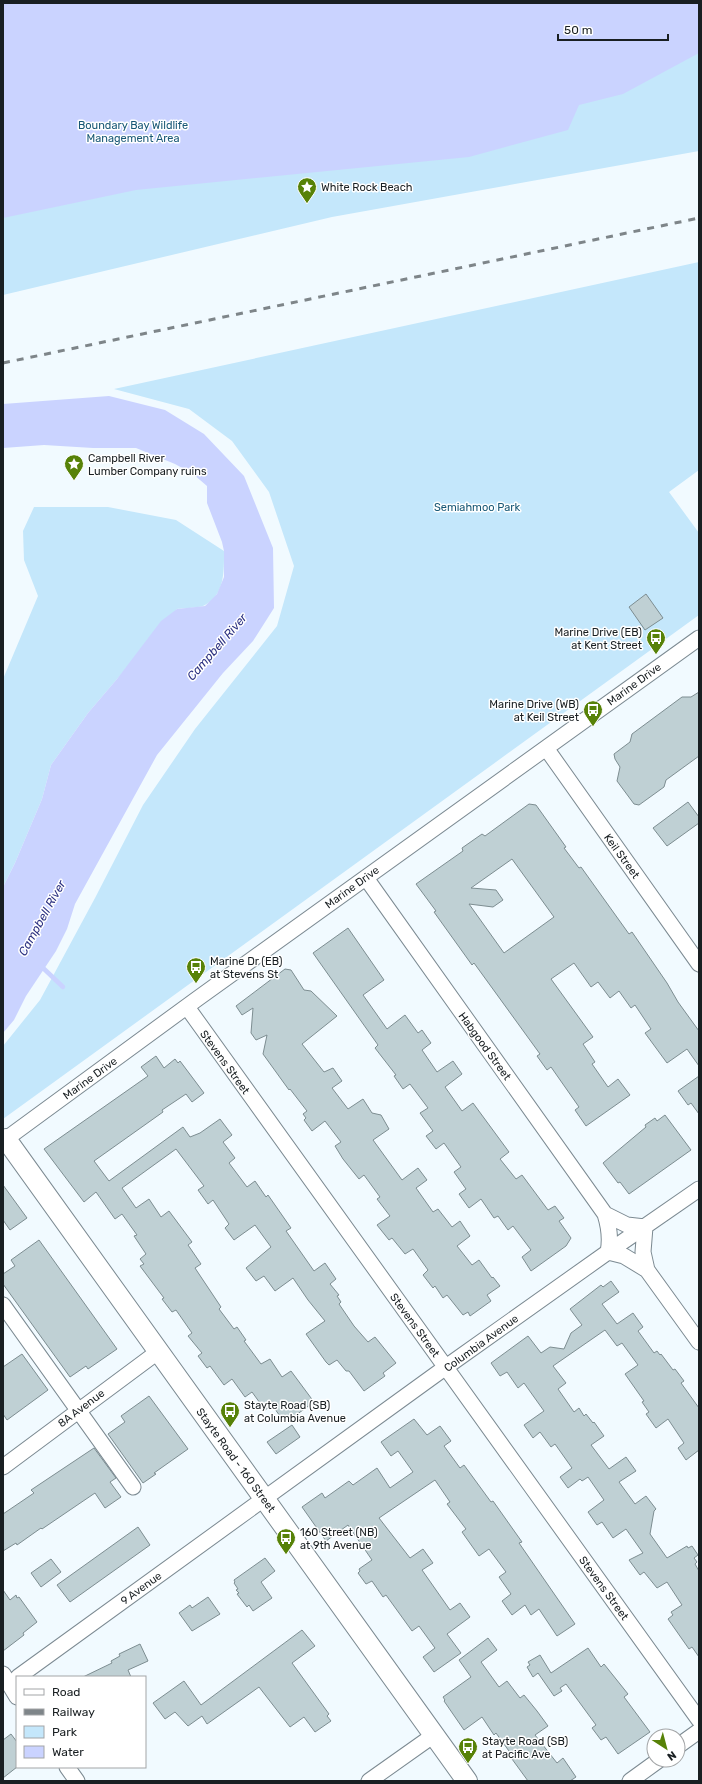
<svg xmlns="http://www.w3.org/2000/svg" width="702" height="1784" font-family="Rubik,sans-serif">
	<style>
		.green { fill: #c4e7fb }
		.water { fill: #cad3ff }
		.lines { fill: none; stroke-linecap: round; stroke-linejoin: round }
		.stream { stroke: #cad3ff; stroke-width: 4.5 }
		.building { fill: #bfd0d4; stroke: #7d8d91; fill-rule: evenodd }
		.minor-casing { stroke: #7c8a92; stroke-width: 17 }
		.major-casing { stroke: #7c8a92; stroke-width: 22 }
		.minor { stroke: #fff; stroke-width: 15 }
		.major { stroke: #fff; stroke-width: 20 }
		.rail { stroke: #7e8589; stroke-width: 3; stroke-dasharray: 7 7; stroke-linecap: butt }
		.labels { text-anchor: middle; stroke-width: 3; stroke-linejoin: round; paint-order: stroke }
		.park-label { font-size: 11px; fill: #185876; stroke: #fff }
		.poi-label { font-size: 11px; fill: #191f22; stroke: #fff; text-anchor: start }
		.street-label { font-size: 11px; fill: #191f22; stroke: #fff }
		.water-label { font-size: 12px; font-style: italic; fill: #2d3282; stroke: #fff }
	</style>
	<rect width="100%" height="100%" fill="#f1faff"/>
	<!-- green -->
	<path class="green" d="M 3,3 L 699,3 L 699,151 L 332,217 L 3,295 Z
		M 699,262 L 699,470 L 669,492 L 699,533 L 699,615 L 3,1119 L 3,1046 L 40,1000 L 95,898 L 143,805 L 195,729 L 277,626 L 294,566 L 269,492 L 232,441 L 189,409 L 114,389 Z
		M 34,507 L 108,507 L 176,520 L 224,551 C 224,570 225,595 205,605 C 201,608 183,608 177,609 L 88,713 L 51,765 L 42,799 L 15,863 L 3,887 L 3,679 L 38,596 L 24,560 L 23,531 Z"/>
	<!-- water -->
	<path class="water" d="M 3,3 L 699,3 L 699,53 L 623,94 L 579,105 L 568,130 L 469,157 L 136,190 L 3,218 Z
		M 109,396 L 165,410 L 204,434 L 244,476 L 273,548 L 274,608 L 253,641 L 223,673 L 157,755 L 75,904 L 67,929 L 56,951 L 26,996 L 14,1020 L 3,1033 L 3,887 L 15,863 L 42,799 L 51,765 L 88,713 L 117,679 L 161,621 L 177,609 L 205,606 L 217,594 L 224,577 L 224,551 L 222,542 L 207,503 L 207,486 L 193,474 L 175,464 L 136,448 L 93,448 L 44,445 L 3,448 L 3,404 Z"/>
	<g class="lines">
		<!-- stream -->
		<path class="stream" d="M 41,966 L 63,987"/>
	</g>
	<!-- building -->
	<path class="building" d="M 646,594 L 663,618 L 645,630 L 629,607 Z
		M 699,692 L 699,756 L 666,780 L 664,787 L 639,805 L 634,804 L 617,781 L 620,767 L 615,759 L 614,754 L 630,742 L 632,734 L 682,697 L 691,697 Z
		M 688,802 L 699,817 L 699,823 L 667,846 L 653,828 Z
		M 529,804 L 536,805 L 566,847 L 564,848 L 579,868 L 581,867 L 629,934 L 632,932 L 667,983 L 678,1002 L 699,1031 L 699,1066 L 687,1049 L 667,1063 L 645,1033 L 651,1029 L 635,1005 L 631,1008 L 619,991 L 610,998 L 598,982 L 591,987 L 574,963 L 551,979 L 593,1037 L 583,1044 L 595,1062 L 592,1064 L 608,1087 L 618,1079 L 630,1095 L 586,1126 L 575,1110 L 579,1107 L 551,1067 L 547,1070 L 537,1056 L 540,1054 L 474,963 L 472,965 L 434,912 L 436,911 L 416,884 L 463,851 L 462,848 L 482,834 L 485,836 ZM 512,859 L 554,917 L 504,953 L 469,904 L 493,907 L 503,900 L 496,890 L 471,888 Z
		M 348,928 L 384,980 L 363,995 L 387,1029 L 405,1015 L 418,1033 L 422,1030 L 431,1043 L 422,1050 L 437,1072 L 453,1061 L 462,1074 L 445,1087 L 462,1111 L 473,1103 L 509,1152 L 500,1159 L 516,1179 L 522,1175 L 548,1210 L 555,1206 L 564,1218 L 559,1221 L 571,1238 L 566,1246 L 531,1271 L 522,1257 L 531,1250 L 513,1226 L 508,1230 L 498,1216 L 494,1218 L 481,1199 L 469,1208 L 459,1194 L 466,1189 L 454,1172 L 461,1167 L 444,1143 L 436,1149 L 426,1136 L 433,1131 L 420,1113 L 428,1108 L 410,1084 L 403,1089 L 394,1076 L 396,1075 L 375,1048 L 378,1045 L 313,953 Z
		M 285,969 L 291,970 L 304,990 L 311,991 L 337,1016 L 302,1044 L 324,1072 L 333,1068 L 342,1081 L 332,1088 L 348,1109 L 363,1099 L 372,1113 L 381,1115 L 389,1129 L 373,1140 L 402,1180 L 418,1168 L 427,1180 L 416,1188 L 433,1212 L 438,1209 L 452,1227 L 460,1221 L 470,1236 L 457,1246 L 472,1265 L 479,1260 L 492,1278 L 493,1277 L 500,1286 L 487,1295 L 491,1301 L 470,1316 L 468,1312 L 463,1315 L 447,1295 L 443,1298 L 435,1286 L 433,1288 L 423,1275 L 428,1270 L 413,1249 L 405,1254 L 392,1238 L 389,1240 L 377,1225 L 390,1216 L 377,1199 L 380,1197 L 364,1175 L 359,1179 L 343,1159 L 335,1146 L 341,1142 L 325,1121 L 312,1131 L 304,1120 L 306,1118 L 303,1114 L 307,1111 L 290,1089 L 289,1090 L 263,1054 L 267,1035 L 256,1040 L 251,1033 L 253,1008 L 242,1015 L 236,1006 Z
		M 156,1056 L 164,1068 L 175,1059 L 178,1063 L 180,1061 L 204,1093 L 192,1102 L 186,1094 L 162,1110 L 163,1112 L 94,1161 L 109,1181 L 183,1127 L 190,1137 L 200,1133 L 220,1119 L 232,1135 L 223,1142 L 235,1158 L 229,1163 L 247,1187 L 255,1181 L 266,1197 L 268,1195 L 291,1228 L 286,1231 L 314,1271 L 325,1263 L 336,1279 L 330,1284 L 339,1295 L 337,1296 L 341,1302 L 339,1304 L 354,1326 L 368,1342 L 375,1337 L 396,1363 L 383,1373 L 385,1376 L 364,1391 L 349,1371 L 346,1371 L 337,1360 L 329,1365 L 326,1362 L 306,1334 L 325,1321 L 308,1300 L 293,1278 L 275,1291 L 264,1276 L 256,1281 L 246,1268 L 271,1247 L 255,1225 L 234,1240 L 225,1228 L 229,1224 L 213,1200 L 208,1204 L 198,1190 L 204,1186 L 176,1149 L 122,1188 L 136,1208 L 149,1199 L 161,1217 L 169,1211 L 192,1242 L 188,1245 L 201,1264 L 195,1268 L 221,1307 L 219,1309 L 234,1329 L 237,1327 L 246,1340 L 244,1341 L 261,1364 L 270,1359 L 282,1377 L 291,1371 L 314,1402 L 285,1423 L 272,1405 L 265,1410 L 252,1392 L 245,1397 L 232,1379 L 224,1385 L 210,1366 L 207,1368 L 198,1356 L 202,1353 L 188,1336 L 192,1333 L 176,1310 L 172,1312 L 162,1299 L 164,1298 L 140,1266 L 144,1264 L 140,1259 L 146,1254 L 134,1236 L 137,1235 L 122,1214 L 115,1219 L 96,1192 L 84,1202 L 44,1149 L 148,1076 L 141,1067 Z
		M 699,1076 L 699,1114 L 691,1103 L 688,1105 L 678,1091 Z
		M 665,1115 L 691,1150 L 629,1194 L 620,1182 L 618,1183 L 603,1163 L 646,1127 L 645,1125 L 655,1118 L 657,1121 Z
		M 3,1185 L 27,1218 L 10,1230 L 3,1220 Z
		M 39,1240 L 117,1349 L 88,1369 L 86,1366 L 70,1377 L 3,1284 L 3,1274 L 15,1266 L 11,1260 Z
		M 611,1281 L 619,1292 L 602,1304 L 617,1324 L 633,1313 L 643,1327 L 638,1331 L 654,1353 L 657,1351 L 660,1355 L 661,1354 L 673,1370 L 675,1369 L 684,1381 L 681,1383 L 699,1408 L 699,1450 L 686,1460 L 678,1448 L 684,1443 L 668,1419 L 656,1428 L 646,1414 L 649,1412 L 642,1402 L 644,1401 L 625,1374 L 638,1365 L 622,1343 L 617,1346 L 605,1330 L 553,1366 L 566,1383 L 558,1389 L 574,1412 L 579,1408 L 584,1416 L 586,1414 L 593,1423 L 594,1422 L 604,1436 L 591,1445 L 609,1469 L 626,1457 L 636,1471 L 619,1482 L 635,1504 L 646,1496 L 656,1509 L 654,1511 L 650,1534 L 667,1558 L 687,1546 L 688,1548 L 692,1546 L 698,1555 L 694,1558 L 697,1562 L 695,1564 L 699,1571 L 699,1657 L 692,1647 L 689,1649 L 668,1619 L 673,1615 L 671,1612 L 682,1605 L 667,1582 L 657,1588 L 644,1572 L 640,1575 L 629,1560 L 643,1553 L 626,1529 L 613,1538 L 602,1522 L 597,1525 L 588,1512 L 604,1500 L 588,1477 L 582,1481 L 580,1479 L 568,1488 L 560,1477 L 572,1468 L 555,1444 L 551,1447 L 540,1432 L 533,1438 L 524,1425 L 544,1411 L 524,1383 L 518,1388 L 507,1372 L 500,1376 L 491,1363 L 528,1336 L 541,1353 L 550,1347 L 564,1349 L 571,1333 L 582,1325 L 570,1309 L 601,1285 L 603,1287 Z
		M 22,1354 L 48,1390 L 7,1420 L 3,1414 L 3,1367 Z
		M 149,1396 L 188,1449 L 154,1473 L 156,1474 L 143,1483 L 108,1434 L 125,1422 L 121,1416 Z
		M 414,1419 L 427,1435 L 440,1426 L 451,1441 L 444,1446 L 460,1468 L 464,1465 L 491,1502 L 493,1501 L 522,1542 L 519,1543 L 575,1624 L 557,1636 L 539,1609 L 531,1615 L 525,1605 L 512,1615 L 502,1601 L 511,1594 L 499,1577 L 506,1572 L 489,1549 L 479,1556 L 462,1532 L 466,1529 L 447,1504 L 450,1502 L 435,1480 L 379,1518 L 410,1558 L 423,1549 L 433,1563 L 422,1570 L 450,1610 L 460,1603 L 470,1617 L 447,1634 L 461,1653 L 434,1672 L 423,1657 L 435,1648 L 419,1626 L 412,1631 L 386,1595 L 383,1597 L 372,1581 L 366,1584 L 358,1573 L 360,1571 L 359,1569 L 372,1560 L 348,1525 L 326,1541 L 302,1507 L 322,1493 L 325,1498 L 349,1481 L 353,1485 L 377,1468 L 390,1488 L 413,1472 L 398,1451 L 391,1456 L 381,1442 Z
		M 292,1425 L 300,1437 L 276,1454 L 267,1442 Z
		M 94,1448 L 116,1478 L 110,1482 L 121,1497 L 105,1508 L 95,1493 L 42,1529 L 41,1528 L 17,1545 L 16,1543 L 3,1551 L 3,1514 L 34,1493 L 31,1490 Z
		M 138,1527 L 150,1545 L 70,1602 L 57,1585 Z
		M 265,1558 L 275,1571 L 261,1582 L 272,1598 L 253,1611 L 249,1605 L 247,1607 L 237,1594 L 239,1593 L 236,1590 L 238,1589 L 234,1583 L 235,1582 L 234,1580 Z
		M 51,1559 L 61,1572 L 41,1587 L 31,1573 Z
		M 3,1590 L 10,1600 L 16,1595 L 17,1598 L 19,1597 L 37,1622 L 23,1633 L 24,1635 L 3,1651 Z
		M 208,1597 L 220,1614 L 192,1631 L 179,1613 L 190,1605 L 192,1608 Z
		M 302,1630 L 315,1646 L 292,1663 L 329,1714 L 327,1716 L 331,1721 L 315,1732 L 304,1717 L 290,1727 L 259,1687 L 207,1724 L 202,1716 L 188,1726 L 175,1712 L 165,1719 L 153,1703 L 184,1681 L 201,1705 Z
		M 488,1638 L 497,1650 L 481,1662 L 499,1687 L 507,1681 L 520,1698 L 524,1695 L 537,1711 L 548,1726 L 535,1735 L 557,1763 L 563,1758 L 576,1777 L 570,1781 L 528,1781 L 512,1759 L 514,1758 L 496,1733 L 494,1735 L 482,1717 L 464,1730 L 444,1701 L 445,1700 L 443,1697 L 471,1677 L 459,1660 Z
		M 140,1644 L 148,1661 L 128,1670 L 131,1677 L 83,1677 L 112,1663 L 111,1661 L 120,1656 L 119,1654 Z
		M 588,1648 L 601,1667 L 604,1664 L 628,1694 L 624,1697 L 650,1732 L 618,1754 L 606,1737 L 601,1740 L 592,1728 L 596,1725 L 566,1684 L 560,1688 L 562,1691 L 554,1696 L 538,1673 L 533,1677 L 527,1667 L 530,1665 L 528,1662 L 540,1655 L 551,1673 Z
		M 11,1734 L 17,1742 L 17,1767 L 3,1778 L 3,1740 Z"/>
	<g class="lines">
		<!-- minor casing -->
		<g class="minor-casing">
			<path id="minor" d="M 546,748 L 699,964
				M 366,878 L 605,1214 C 609,1227 611,1238 608,1252
				M 187,1007 L 699,1720
				M 6,1139 L 197,999 L 699,638
				M 605,1214 L 627,1225 L 645,1227
				M 645,1227 L 643,1252 L 647,1270
				M 608,1252 L 624,1256 L 647,1270 L 699,1342
				M 3,1305 L 133,1487
				M 3,1467 L 159,1351
				M 3,1674 L 17,1697
				M 18,1677 L 446,1367 L 608,1252 L 699,1189
				M 678,1746 L 699,1731
				M 67,1767 L 77,1781
				M 369,1781 L 434,1735
				M 630,1781 L 659,1760"/>
		</g>
		<!-- major casing -->
		<g class="major-casing">
			<path id="major" d="M 3,1142 L 6,1139 L 467,1781"/>
		</g>
		<!-- minor -->
		<use href="#minor" class="minor"/>
		<!-- major -->
		<use href="#major" class="major"/>
		<!-- rail -->
		<path class="rail" d="M 3,363 L 699,218"/>
	</g>
	<!-- icons -->
	<defs>
		<g id="sight-pin" transform="scale(1)"><path d="M0 17L-7.5 6A9.5 9.5 0 1 1 7.5 6Z" fill="#578208" stroke="#fff"/><path d="M0-6L1.8-2.2L6-1.7L2.9 1.2L3.7 5.4L0 3.3L-3.7 5.4L-2.9 1.2L-6-1.7L-1.8-2.2Z" fill="#fff"/></g>
		<g id="bus-pin" transform="scale(1)"><path d="M0 17L-7.5 6A9.5 9.5 0 1 1 7.5 6Z" fill="#578208" stroke="#fff"/><path d="M-5-6H5V4H4V6H2V4H-2V6H-4V4H-5ZM-3.5-4V0h7V-4ZM-3.5 1.2v1.5H-2V1.2ZM2 1.2v1.5H3.5V1.2Z" fill="#fff"/></g>
	</defs>
	<g fill-rule="evenodd">
		<use href="#sight-pin" x="307" y="187"/>
		<use href="#sight-pin" x="74" y="464"/>
		<use href="#bus-pin" x="656" y="638"/>
		<use href="#bus-pin" x="593" y="710"/>
		<use href="#bus-pin" x="196" y="967"/>
		<use href="#bus-pin" x="230" y="1411"/>
		<use href="#bus-pin" x="286" y="1538"/>
		<use href="#bus-pin" x="468" y="1747"/>
	</g>
	<g class="labels">
		<!-- park labels -->
		<g class="park-label">
			<text x="133" y="129">Boundary Bay Wildlife<tspan x="133" dy="13">Management Area</tspan></text>
			<text x="477" y="511">Semiahmoo Park</text>
		</g>
		<!-- poi labels -->
		<g class="poi-label">
			<text x="321" y="191">White Rock Beach</text>
			<text x="88" y="462">Campbell River<tspan x="88" dy="13">Lumber Company ruins</tspan></text>
			<text x="642" y="636" text-anchor="end">Marine Drive (EB)<tspan x="642" dy="13">at Kent Street</tspan></text>
			<text x="579" y="708" text-anchor="end">Marine Drive (WB)<tspan x="579" dy="13">at Keil Street</tspan></text>
			<text x="210" y="965">Marine Dr (EB)<tspan x="210" dy="13">at Stevens St</tspan></text>
			<text x="244" y="1409">Stayte Road (SB)<tspan x="244" dy="13">at Columbia Avenue</tspan></text>
			<text x="300" y="1536">160 Street (NB)<tspan x="300" dy="13">at 9th Avenue</tspan></text>
			<text x="482" y="1745">Stayte Road (SB)<tspan x="482" dy="13">at Pacific Ave</tspan></text>
		</g>
		<!-- street labels -->
		<g class="street-label">
			<text transform="translate(634 684) rotate(-36)" y="4">Marine Drive</text>
			<text transform="translate(622 856) rotate(54)" y="4">Keil Street</text>
			<text transform="translate(352 887) rotate(-36)" y="4">Marine Drive</text>
			<text transform="translate(485 1046) rotate(54)" y="4">Habgood Street</text>
			<text transform="translate(225 1062) rotate(54)" y="4">Stevens Street</text>
			<text transform="translate(90 1078) rotate(-36)" y="4">Marine Drive</text>
			<text transform="translate(415 1325) rotate(54)" y="4">Stevens Street</text>
			<text transform="translate(481 1343) rotate(-36)" y="4">Columbia Avenue</text>
			<text transform="translate(81 1408) rotate(-37)" y="4">8A Avenue</text>
			<text transform="translate(236 1460) rotate(54)" y="4">Stayte Road - 160 Street</text>
			<text transform="translate(141 1588) rotate(-36)" y="4">9 Avenue</text>
			<text transform="translate(604 1588) rotate(54)" y="4">Stevens Street</text>
		</g>
		<!-- water labels -->
		<g class="water-label">
			<text transform="translate(217 647) rotate(-49)" y="4">Campbell River</text>
			<text transform="translate(42 918) rotate(-61)" y="4">Campbell River</text>
		</g>
	</g>
	<!-- border -->
	<rect width="702" height="1784" fill="none" stroke="#191f22" stroke-width="8"/>
	<!-- legend -->
	<rect x="16" y="1676" width="130" height="92" fill="#ffffff" stroke="#a3a5a7"/>
	<rect x="24" y="1689" width="20" height="6" fill="#ffffff" stroke="#a3a5a7"/>
	<text x="52" y="1696" font-size="12" fill="#191f22">Road</text>
	<rect x="24" y="1709" width="20" height="6" fill="#7e8589" stroke="#a3a5a7"/>
	<text x="52" y="1716" font-size="12" fill="#191f22">Railway</text>
	<rect x="24" y="1726" width="20" height="12" fill="#c4e7fb" stroke="#a3a5a7"/>
	<text x="52" y="1736" font-size="12" fill="#191f22">Park</text>
	<rect x="24" y="1746" width="20" height="12" fill="#cad3ff" stroke="#a3a5a7"/>
	<text x="52" y="1756" font-size="12" fill="#191f22">Water</text>
	<!-- north arrow -->
	<g transform="translate(666 1748) rotate(144)"><circle r="19" fill="#ffffff" stroke="#a3a5a7"/>
	<path d="M0-3L7 15L0 10L-7 15Z" fill="#578208"/>
	<text y="-6" font-size="11" font-weight="bold" text-anchor="middle" fill="#191f22">N</text>
	</g>
	<!-- scale -->
	<path d="M558 34v6h110v-6" fill="none" stroke="#191f22" stroke-width="2"/>
	<text x="564" y="34" font-size="12" fill="#191f22" stroke="#ffffff" stroke-width="3" paint-order="stroke">50 m</text>
</svg>
